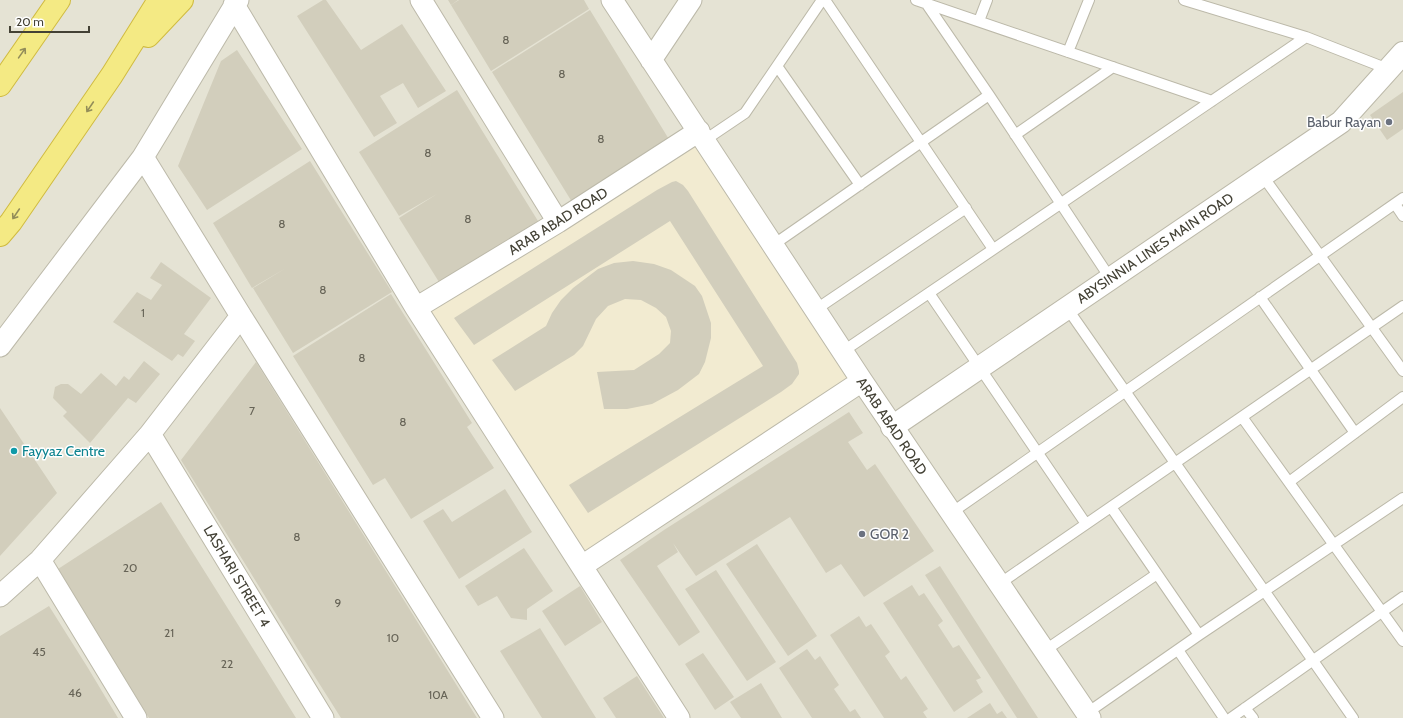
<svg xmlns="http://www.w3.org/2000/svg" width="1403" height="718" font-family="Cabin,sans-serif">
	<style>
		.residential { fill: #e5e3d4 }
		.commercial { fill: #f2ebd1 }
		.building { fill: #d2cebc }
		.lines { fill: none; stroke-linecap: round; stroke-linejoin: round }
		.service-casing { stroke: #bcb9a9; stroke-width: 12 }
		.minor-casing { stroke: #bcb9a9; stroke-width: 23 }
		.tertiary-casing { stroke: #bcb9a9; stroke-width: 24 }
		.trunk-casing { stroke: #d0bb40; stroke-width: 24 }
		.service { stroke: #fff; stroke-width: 10 }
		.minor { stroke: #fff; stroke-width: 21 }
		.tertiary { stroke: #fff; stroke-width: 22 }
		.trunk { stroke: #f4ea84; stroke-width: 22 }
		.oneway { stroke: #938d59 }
		.worship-dot { fill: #6b7280; stroke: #fff; stroke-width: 1.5 }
		.culture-dot { fill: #0f9aa8; stroke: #fff; stroke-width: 1.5 }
		.labels { text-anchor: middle; stroke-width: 3; stroke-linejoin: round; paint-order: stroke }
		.number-label { font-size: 12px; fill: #676457 }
		.worship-label { font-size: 14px; fill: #5b616d; stroke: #fff; text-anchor: end }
		.street-label { font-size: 14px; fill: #434135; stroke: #fff }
		.culture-label { font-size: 14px; fill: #0d838f; stroke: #fff; text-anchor: start }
	</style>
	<rect width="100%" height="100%" fill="#f1f0e5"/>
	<!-- residential -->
	<path class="residential" d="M 0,0 L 1403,0 L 1403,718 L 0,718 Z"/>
	<!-- commercial -->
	<path class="commercial" d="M 699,131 L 862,381 L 582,566 L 416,308 Z"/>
	<!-- building -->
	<path class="building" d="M 323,0 L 326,0 L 361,50 L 402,24 L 446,91 L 418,108 L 403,83 L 380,96 L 397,123 L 374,137 L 297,16 Z
		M 448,0 L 458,0 L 451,5 Z
		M 459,0 L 584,0 L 589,9 L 491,71 L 451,5 Z
		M 590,10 L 670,141 L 572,202 L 492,72 Z
		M 237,50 L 302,149 L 207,210 L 178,166 L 221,61 Z
		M 457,90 L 538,221 L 439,282 L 399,218 L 437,194 L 399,216 L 359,152 Z
		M 1403,92 L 1403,129 L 1387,140 L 1370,115 Z
		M 310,161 L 392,292 L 293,353 L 253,288 L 286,268 L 252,288 L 213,223 Z
		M 676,181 L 683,185 L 688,191 L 797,363 L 799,371 L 799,374 L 792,384 L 781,392 L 588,513 L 569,485 L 763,366 L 670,221 L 474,345 L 454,318 L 657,190 L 672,182 Z
		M 633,261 L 654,264 L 671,270 L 695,286 L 702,296 L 711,323 L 711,338 L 705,362 L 699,374 L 678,390 L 652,404 L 627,409 L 604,409 L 597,372 L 634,370 L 659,354 L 670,343 L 671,331 L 666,317 L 656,308 L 641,300 L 625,299 L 608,306 L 596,319 L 583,346 L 574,355 L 515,391 L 492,360 L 546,326 L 552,313 L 561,300 L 573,288 L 598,269 L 614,263 Z
		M 161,262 L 211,298 L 184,334 L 195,341 L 183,357 L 178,354 L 172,361 L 113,322 L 137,292 L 151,300 L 162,285 L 150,278 Z
		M 391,294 L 472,423 L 467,427 L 494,468 L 411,519 L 385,478 L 373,485 L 293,356 Z
		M 144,361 L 160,374 L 136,403 L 128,398 L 90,443 L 63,416 L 67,412 L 53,398 L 55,387 L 61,384 L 68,384 L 81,394 L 101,373 L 116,386 L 124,376 L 129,380 Z
		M 256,362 L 366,539 L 477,718 L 341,718 L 310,669 L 181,460 Z
		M 0,408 L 57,493 L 0,556 Z
		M 849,412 L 863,433 L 848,442 L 867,470 L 875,464 L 934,551 L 864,597 L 841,564 L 826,573 L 790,517 L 696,576 L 673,543 L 678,552 L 657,566 L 700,632 L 679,646 L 620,560 L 664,530 Z
		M 505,489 L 532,532 L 459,579 L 423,521 L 443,509 L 452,522 Z
		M 161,502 L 242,631 L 296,718 L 149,718 L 97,634 L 58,569 Z
		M 757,544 L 817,636 L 788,656 L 726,564 Z
		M 524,548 L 553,591 L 527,609 L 527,620 L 511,618 L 497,596 L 478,606 L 465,586 Z
		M 940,566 L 1038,718 L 1017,718 L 925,575 Z
		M 716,570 L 776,662 L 747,681 L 685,589 Z
		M 912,585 L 919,596 L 924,593 L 943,621 L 938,625 L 953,648 L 959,645 L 981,678 L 976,680 L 983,692 L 954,712 L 883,603 Z
		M 580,586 L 602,622 L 565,646 L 542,611 Z
		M 49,606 L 88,668 L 118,718 L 0,718 L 0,636 Z
		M 859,616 L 866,627 L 871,624 L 890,652 L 885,656 L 901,680 L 906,676 L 928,709 L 923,712 L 927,718 L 884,718 L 830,635 Z
		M 540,628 L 596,718 L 542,718 L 500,651 Z
		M 807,649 L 815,660 L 820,656 L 839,685 L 834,689 L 850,712 L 855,709 L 861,718 L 812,718 L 779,668 Z
		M 703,653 L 734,697 L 715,710 L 685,664 Z
		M 637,676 L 664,718 L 616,718 L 603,698 Z
		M 761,683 L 782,718 L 741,718 L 730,702 Z
		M 990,703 L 997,714 L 1002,711 L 1007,718 L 967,718 Z"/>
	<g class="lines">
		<!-- service casing -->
		<g class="service-casing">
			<path id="service" d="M 825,0 L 993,249
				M 916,0 L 1212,101
				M 1184,0 L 1306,37
				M 926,3 L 989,95 L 1110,278
				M 979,21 L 987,0
				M 1068,52 L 1089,0
				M 777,66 L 860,185
				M 1015,135 L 1113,67
				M 705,140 L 745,113 L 822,0
				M 1262,175 L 1403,371
				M 1395,204 L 1403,216
				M 773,245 L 989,95
				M 929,293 L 1086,524
				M 1260,297 L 1355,433
				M 1067,308 L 1353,718
				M 815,310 L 966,208
				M 842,352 L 1306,37 L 1388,69
				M 1242,417 L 1403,641
				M 1289,482 L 1403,397
				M 1111,507 L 1199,635
				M 951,513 L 1403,198
				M 999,584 L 1403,306
				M 1178,650 L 1224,718
				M 1044,651 L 1157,574
				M 1245,708 L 1253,718
				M 1087,713 L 1199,635 L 1403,498
				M 1231,718 L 1403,597"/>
		</g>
		<!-- minor casing -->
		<g class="minor-casing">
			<path id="minor" d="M 421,0 L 558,222
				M 612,0 L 862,381 L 1090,718
				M 234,5 L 416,308 L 679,718
				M 651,60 L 691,0
				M 143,157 L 241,316 L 493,718
				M 416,308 L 558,222 L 699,131
				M 0,346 L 143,157 L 238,0
				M 150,434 L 323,718
				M 40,560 L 136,718
				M 582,566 L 862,381
				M 0,596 L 40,560 L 150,434 L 241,316"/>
		</g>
		<!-- tertiary casing -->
		<g class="tertiary-casing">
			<path id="tertiary" d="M 892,427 L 1341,122 L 1403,53"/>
		</g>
		<!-- trunk casing -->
		<g class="trunk-casing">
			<path id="trunk" d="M 148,36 L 182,0
				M 0,85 L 59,0
				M 0,235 L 11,222 L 112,75 L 159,0"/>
		</g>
		<!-- service -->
		<use href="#service" class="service"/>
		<!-- minor -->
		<use href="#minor" class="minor"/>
		<!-- tertiary -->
		<use href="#tertiary" class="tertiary"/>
		<!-- trunk -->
		<use href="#trunk" class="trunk"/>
	</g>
	<!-- one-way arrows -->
	<defs><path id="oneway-shaft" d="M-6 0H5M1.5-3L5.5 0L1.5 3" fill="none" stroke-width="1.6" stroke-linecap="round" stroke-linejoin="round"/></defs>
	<g class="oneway">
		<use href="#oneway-shaft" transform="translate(22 53) rotate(-55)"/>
		<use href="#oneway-shaft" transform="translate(90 107) rotate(124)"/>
		<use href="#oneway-shaft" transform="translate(16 214) rotate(124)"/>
	</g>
	<!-- markers -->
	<g class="worship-dot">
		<circle cx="1389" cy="122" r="4"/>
		<circle cx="862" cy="534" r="4"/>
	</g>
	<circle class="culture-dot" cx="14" cy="451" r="4"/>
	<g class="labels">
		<!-- number labels -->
		<g class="number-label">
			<text x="506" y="44">8</text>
			<text x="562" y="78">8</text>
			<text x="601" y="143">8</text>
			<text x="428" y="157">8</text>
			<text x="468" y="223">8</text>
			<text x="282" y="228">8</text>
			<text x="323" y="294">8</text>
			<text x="143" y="317">1</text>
			<text x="362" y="362">8</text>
			<text x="252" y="415">7</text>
			<text x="403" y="426">8</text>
			<text x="297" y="541">8</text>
			<text x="130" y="572">20</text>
			<text x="338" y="607">9</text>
			<text x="169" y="637">21</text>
			<text x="393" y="642">10</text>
			<text x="39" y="656">45</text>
			<text x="227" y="668">22</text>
			<text x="75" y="697">46</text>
			<text x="438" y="699">10A</text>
		</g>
		<!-- worship labels -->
		<g class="worship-label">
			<text x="1381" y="127">Babur Rayan</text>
			<text x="870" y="539" text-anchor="start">GOR 2</text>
		</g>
		<!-- street labels -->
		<g class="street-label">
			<text transform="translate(558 221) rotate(-32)" y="5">ARAB ABAD ROAD</text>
			<text transform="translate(1155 248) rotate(-34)" y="5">ABYSINNIA LINES MAIN ROAD</text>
			<text transform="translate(892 426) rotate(56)" y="5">ARAB ABAD ROAD</text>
			<text transform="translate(237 576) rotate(59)" y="5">LASHARI STREET 4</text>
		</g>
		<!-- culture labels -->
		<g class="culture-label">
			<text x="22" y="456">Fayyaz Centre</text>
		</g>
	</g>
	<!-- scale -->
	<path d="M10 26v6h79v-6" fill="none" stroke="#434135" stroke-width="2"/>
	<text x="16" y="26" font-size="12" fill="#434135" stroke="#ffffff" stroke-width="3" paint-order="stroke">20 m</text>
</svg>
